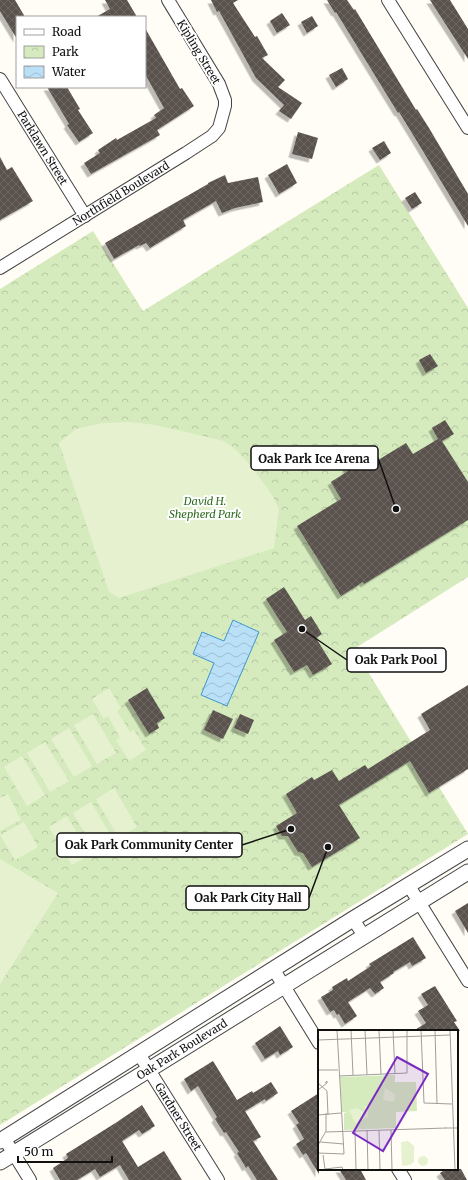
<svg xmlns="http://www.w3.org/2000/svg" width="468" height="1180" font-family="Merriweather,serif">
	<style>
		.park { fill: url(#park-crowns) }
		.pitch { fill: #e6f2cf }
		.water { fill: url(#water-waves); stroke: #3f96cf }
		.building { fill: url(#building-cross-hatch); filter: url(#shadow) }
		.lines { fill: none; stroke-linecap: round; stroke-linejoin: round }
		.minor-casing { stroke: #444; stroke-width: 14 }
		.tertiary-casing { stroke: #444; stroke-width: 17 }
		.minor { stroke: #fff; stroke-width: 12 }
		.tertiary { stroke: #fff; stroke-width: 15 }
		.labels { text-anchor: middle; stroke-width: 4; stroke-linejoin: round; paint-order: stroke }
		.street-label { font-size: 11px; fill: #111; stroke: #fff }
		.park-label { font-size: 11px; font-style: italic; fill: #2f6b1f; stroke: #fff }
		.inset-road { fill: none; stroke: #a09f9a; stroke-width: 1 }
		.view { fill: #7b2cbf; fill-opacity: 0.15; stroke: #7b2cbf; stroke-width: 2 }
		.inset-edge { fill: none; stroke: #111; stroke-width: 2 }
		.leader { fill: none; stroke: #111; stroke-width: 1.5 }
		.callout-dot { fill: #111; stroke: #fff; stroke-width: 1.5 }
		.callout { fill: #fff; stroke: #111; stroke-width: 1.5 }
		.callout-label { font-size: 12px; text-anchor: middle; font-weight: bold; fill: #111 }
	</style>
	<defs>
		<pattern id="park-crowns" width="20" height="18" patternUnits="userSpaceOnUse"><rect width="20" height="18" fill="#d5ebbd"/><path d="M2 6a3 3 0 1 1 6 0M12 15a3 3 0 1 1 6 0" fill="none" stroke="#b6c8a1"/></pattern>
		<pattern id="water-waves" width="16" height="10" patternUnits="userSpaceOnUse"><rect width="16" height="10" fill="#b9e0f7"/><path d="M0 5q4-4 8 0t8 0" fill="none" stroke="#9ebfd3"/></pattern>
		<pattern id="building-cross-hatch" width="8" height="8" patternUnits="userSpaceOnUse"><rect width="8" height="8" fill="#5a524d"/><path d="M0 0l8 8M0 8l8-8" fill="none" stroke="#6d6662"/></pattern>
		<filter id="shadow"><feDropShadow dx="-3.5" dy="3.5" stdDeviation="0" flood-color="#0004"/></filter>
	</defs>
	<rect width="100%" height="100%" fill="#fffdf5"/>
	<!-- park -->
	<path class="park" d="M 379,165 L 468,308 L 468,577 L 354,649 L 468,834 L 0,1125 L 0,289 L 93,231 L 143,311 Z"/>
	<!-- pitch -->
	<path class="pitch" d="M 129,422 L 155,425 L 177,430 L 224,441 L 233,447 L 246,460 L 260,478 L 272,495 L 279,509 L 274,548 L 119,598 L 109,592 L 59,443 L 76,429 L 102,423 Z
		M 109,688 L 121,708 L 117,711 L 130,732 L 134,730 L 146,750 L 129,761 L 116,740 L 120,738 L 108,716 L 104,719 L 92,699 Z
		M 93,714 L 116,753 L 97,764 L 74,725 Z
		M 69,728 L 92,766 L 74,777 L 51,739 Z
		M 45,742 L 69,781 L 50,792 L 27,753 Z
		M 22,756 L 45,795 L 27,806 L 4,767 Z
		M 114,788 L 137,827 L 119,838 L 96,799 Z
		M 8,794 L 21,820 L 0,831 L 0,798 Z
		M 91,802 L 114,841 L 96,852 L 73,813 Z
		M 67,816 L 90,855 L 72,865 L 49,827 Z
		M 24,822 L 38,847 L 15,860 L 0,835 Z
		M 0,859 L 58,893 L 0,984 Z"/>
	<!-- water -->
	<path class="water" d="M 233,620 L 259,632 L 227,706 L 201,695 L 214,663 L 193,654 L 202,632 L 224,641 Z"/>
	<!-- building -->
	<path class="building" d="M 0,0 L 15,0 L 25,17 L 17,17 L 17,39 L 0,11 Z
		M 105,0 L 127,0 L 137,17 L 96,17 L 110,9 Z
		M 211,0 L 238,0 L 233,3 L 255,37 L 257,36 L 268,55 L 262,58 L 285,80 L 278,87 L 302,103 L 291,119 L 279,111 L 284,105 L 256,78 L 219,11 L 217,12 Z
		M 327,0 L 347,0 L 354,10 L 355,9 L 416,110 L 417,109 L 429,128 L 468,194 L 468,226 L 418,143 L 399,112 L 398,113 L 336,12 L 335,13 Z
		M 430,0 L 450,0 L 468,29 L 468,59 Z
		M 282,13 L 290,25 L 277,33 L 270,21 Z
		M 312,16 L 318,26 L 307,33 L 301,22 Z
		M 145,28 L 180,89 L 182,88 L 194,106 L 157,130 L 160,135 L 91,174 L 84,163 L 100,153 L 98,150 L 116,138 L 117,140 L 156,118 L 154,115 L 164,108 L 145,74 Z
		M 342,68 L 348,79 L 336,87 L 329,75 Z
		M 47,87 L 67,87 L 80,109 L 78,110 L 93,133 L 79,142 L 67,125 L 69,124 Z
		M 298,132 L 318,138 L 312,159 L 292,154 Z
		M 384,141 L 391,153 L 380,160 L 372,148 Z
		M 0,157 L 7,170 L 12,167 L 33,201 L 0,220 Z
		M 287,164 L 297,183 L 279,194 L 268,175 Z
		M 225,175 L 228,183 L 258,177 L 263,202 L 235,208 L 222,213 L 216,201 L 183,220 L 186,226 L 150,248 L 146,243 L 140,246 L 139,245 L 114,259 L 105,243 L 208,184 L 208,183 Z
		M 415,192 L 422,203 L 412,209 L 405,198 Z
		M 430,354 L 438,366 L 426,373 L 419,360 Z
		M 445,420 L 454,434 L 442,441 L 468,482 L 468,520 L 364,584 L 363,582 L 341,596 L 297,526 L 341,499 L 331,482 L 348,471 L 346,468 L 360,459 L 365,468 L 406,443 L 413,454 L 438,439 L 432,428 Z
		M 284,587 L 305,620 L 311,616 L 322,634 L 316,638 L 332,664 L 313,675 L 307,665 L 294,672 L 274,640 L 287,632 L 266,599 Z
		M 468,685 L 468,769 L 429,793 L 410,761 L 339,805 L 360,838 L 312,867 L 303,853 L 298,852 L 288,836 L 282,836 L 276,826 L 297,813 L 286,794 L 312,777 L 314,780 L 332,770 L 339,781 L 365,765 L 368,769 L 430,730 L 421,714 Z
		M 147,688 L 165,718 L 157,723 L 159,728 L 149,734 L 128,700 Z
		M 213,710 L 233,719 L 223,739 L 204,730 Z
		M 240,714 L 254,720 L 248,734 L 234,728 Z
		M 468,903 L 468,933 L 455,911 Z
		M 413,937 L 426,958 L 412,966 L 410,962 L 393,972 L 394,973 L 380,982 L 384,988 L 375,994 L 370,988 L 348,1002 L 357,1016 L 345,1024 L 339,1014 L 337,1015 L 334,1010 L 330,1012 L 321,997 L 333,990 L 332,987 L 347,978 L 348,981 L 371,966 L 369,964 Z
		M 435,986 L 457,1021 L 454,1022 L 460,1031 L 413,1031 L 426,1023 L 418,1011 L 428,1005 L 421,994 Z
		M 280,1026 L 293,1047 L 280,1055 L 278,1051 L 265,1059 L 255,1043 Z
		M 213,1061 L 237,1100 L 252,1091 L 253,1093 L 271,1082 L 278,1093 L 266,1101 L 265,1099 L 245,1111 L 261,1137 L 253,1141 L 278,1180 L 257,1180 L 248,1166 L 246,1168 L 237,1153 L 239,1152 L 226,1132 L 224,1133 L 215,1119 L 217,1117 L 198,1086 L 191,1091 L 184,1079 Z
		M 319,1093 L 319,1174 L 306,1153 L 303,1155 L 296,1144 L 304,1139 L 296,1125 L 299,1123 L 291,1111 Z
		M 142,1105 L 155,1126 L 142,1134 L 139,1130 L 122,1141 L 138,1167 L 164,1151 L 182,1180 L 129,1180 L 120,1165 L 100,1177 L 95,1169 L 77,1180 L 60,1180 L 53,1168 L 68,1158 L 66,1154 L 117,1122 Z
		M 339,1169 L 360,1169 L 366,1180 L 346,1180 Z
		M 446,1169 L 461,1169 L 467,1180 L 445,1180 L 440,1173 Z"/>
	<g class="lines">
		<!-- minor casing -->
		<g class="minor-casing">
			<g id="minor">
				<path d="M 388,0 L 468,128"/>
				<path id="s1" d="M 0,79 L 85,216"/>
				<path id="s2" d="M 0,268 L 186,153 L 212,136 L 219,128 L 225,106 L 225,100 L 219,84 L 168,0"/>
				<path d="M 409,886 L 468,981"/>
				<path d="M 353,919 L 364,936"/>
				<path d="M 274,970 L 319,1043"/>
				<path id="s3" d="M 139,1054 L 218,1180"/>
				<path d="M 4,1138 L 30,1180"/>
				<path d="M 398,1169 L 405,1180"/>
			</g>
		</g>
		<!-- tertiary casing -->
		<g class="tertiary-casing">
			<g id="tertiary">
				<path d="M 0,1141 L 353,919 L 468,849"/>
				<path id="s4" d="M 0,1162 L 468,872"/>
			</g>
		</g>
		<!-- minor -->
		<use href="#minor" class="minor"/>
		<!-- tertiary -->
		<use href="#tertiary" class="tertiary"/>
	</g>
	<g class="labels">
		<!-- street labels -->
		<g class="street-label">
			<text transform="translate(199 52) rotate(59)" y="4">Kipling Street</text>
			<text dy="4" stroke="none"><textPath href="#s1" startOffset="81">Parklawn Street</textPath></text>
			<text dy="4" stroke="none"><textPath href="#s2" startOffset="142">Northfield Boulevard</textPath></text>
			<text dy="4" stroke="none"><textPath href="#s4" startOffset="214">Oak Park Boulevard</textPath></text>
			<text dy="4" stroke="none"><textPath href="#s3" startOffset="74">Gardner Street</textPath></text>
		</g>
		<!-- park labels -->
		<g class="park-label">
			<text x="205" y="505">David H.<tspan x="205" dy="13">Shepherd Park</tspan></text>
		</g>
	</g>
	<!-- overview -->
	<g transform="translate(318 1030)">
		<rect width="140" height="140" fill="#fffdf5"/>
		<path d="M 77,45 L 77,52 L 98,52 L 99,81 L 78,82 L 78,98 L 26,100 L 26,83 L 29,82 L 24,82 L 22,47 Z" fill="#d5ebbd"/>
		<path d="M 67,58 L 77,64 L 76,72 L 65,70 ZM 46,76 L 50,76 L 50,87 L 37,93 L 31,80 L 39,78 L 48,83 ZM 90,111 L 96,116 L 96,132 L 92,135 L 84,136 L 83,112 ZM100 131a5 5 0 1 1 10 0a5 5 0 1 1-10 0Z" fill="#e6f2cf"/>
		<path class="inset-road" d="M 33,0 L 35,45M 47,0 L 49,45M 61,0 L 63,44M 75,0 L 77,44M 103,0 L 106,73 L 134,74M 117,0 L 119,74M 132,0 L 137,140M 0,10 L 132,5M 0,40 L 20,40M 21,46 L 89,43 L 89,0M 0,53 L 9,61 L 10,85M 0,60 L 9,53 L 9,51 L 7,53M 0,85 L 23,83M 127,98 L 140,98M 49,100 L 50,140M 61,100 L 62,140M 73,100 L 74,140M 37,101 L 38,140M 8,102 L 128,98M 2,112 L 26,114M 0,115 L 8,101 L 8,83M 0,123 L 26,124 L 19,0M 5,125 L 7,139M 7,139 L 24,137 L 25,140"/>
		<path class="view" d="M 79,27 L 110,44 L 65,121 L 35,103 Z"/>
		<rect width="140" height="140" class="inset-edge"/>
	</g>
	<!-- callouts -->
	<path class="leader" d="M396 509L378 458M302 629L347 660M291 829L242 845M328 847L309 898"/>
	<g class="callout-dot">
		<circle cx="396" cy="509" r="4"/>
		<circle cx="302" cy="629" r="4"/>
		<circle cx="291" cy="829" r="4"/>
		<circle cx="328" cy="847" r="4"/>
	</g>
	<g class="callout">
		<rect x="251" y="446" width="127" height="24" rx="4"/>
		<rect x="347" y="648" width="99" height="24" rx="4"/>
		<rect x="57" y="833" width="185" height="24" rx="4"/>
		<rect x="186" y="886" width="123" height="24" rx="4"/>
	</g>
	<g class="callout-label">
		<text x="314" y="463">Oak Park Ice Arena</text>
		<text x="396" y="664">Oak Park Pool</text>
		<text x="149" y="849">Oak Park Community Center</text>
		<text x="248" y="902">Oak Park City Hall</text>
	</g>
	<!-- legend -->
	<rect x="16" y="16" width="130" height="72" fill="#ffffff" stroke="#a0a0a0"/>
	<rect x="24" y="29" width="20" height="6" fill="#ffffff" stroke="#a0a0a0"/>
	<text x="52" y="36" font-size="12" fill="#111111">Road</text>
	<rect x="24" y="46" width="20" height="12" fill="url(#park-crowns)" stroke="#a0a0a0"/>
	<text x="52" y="56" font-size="12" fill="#111111">Park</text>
	<rect x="24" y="66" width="20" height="12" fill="url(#water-waves)" stroke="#a0a0a0"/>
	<text x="52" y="76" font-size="12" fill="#111111">Water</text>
	<!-- scale -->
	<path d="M18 1156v6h94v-6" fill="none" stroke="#111111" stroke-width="2"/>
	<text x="24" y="1156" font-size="12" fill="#111111" stroke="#ffffff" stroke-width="3" paint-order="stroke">50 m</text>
</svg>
